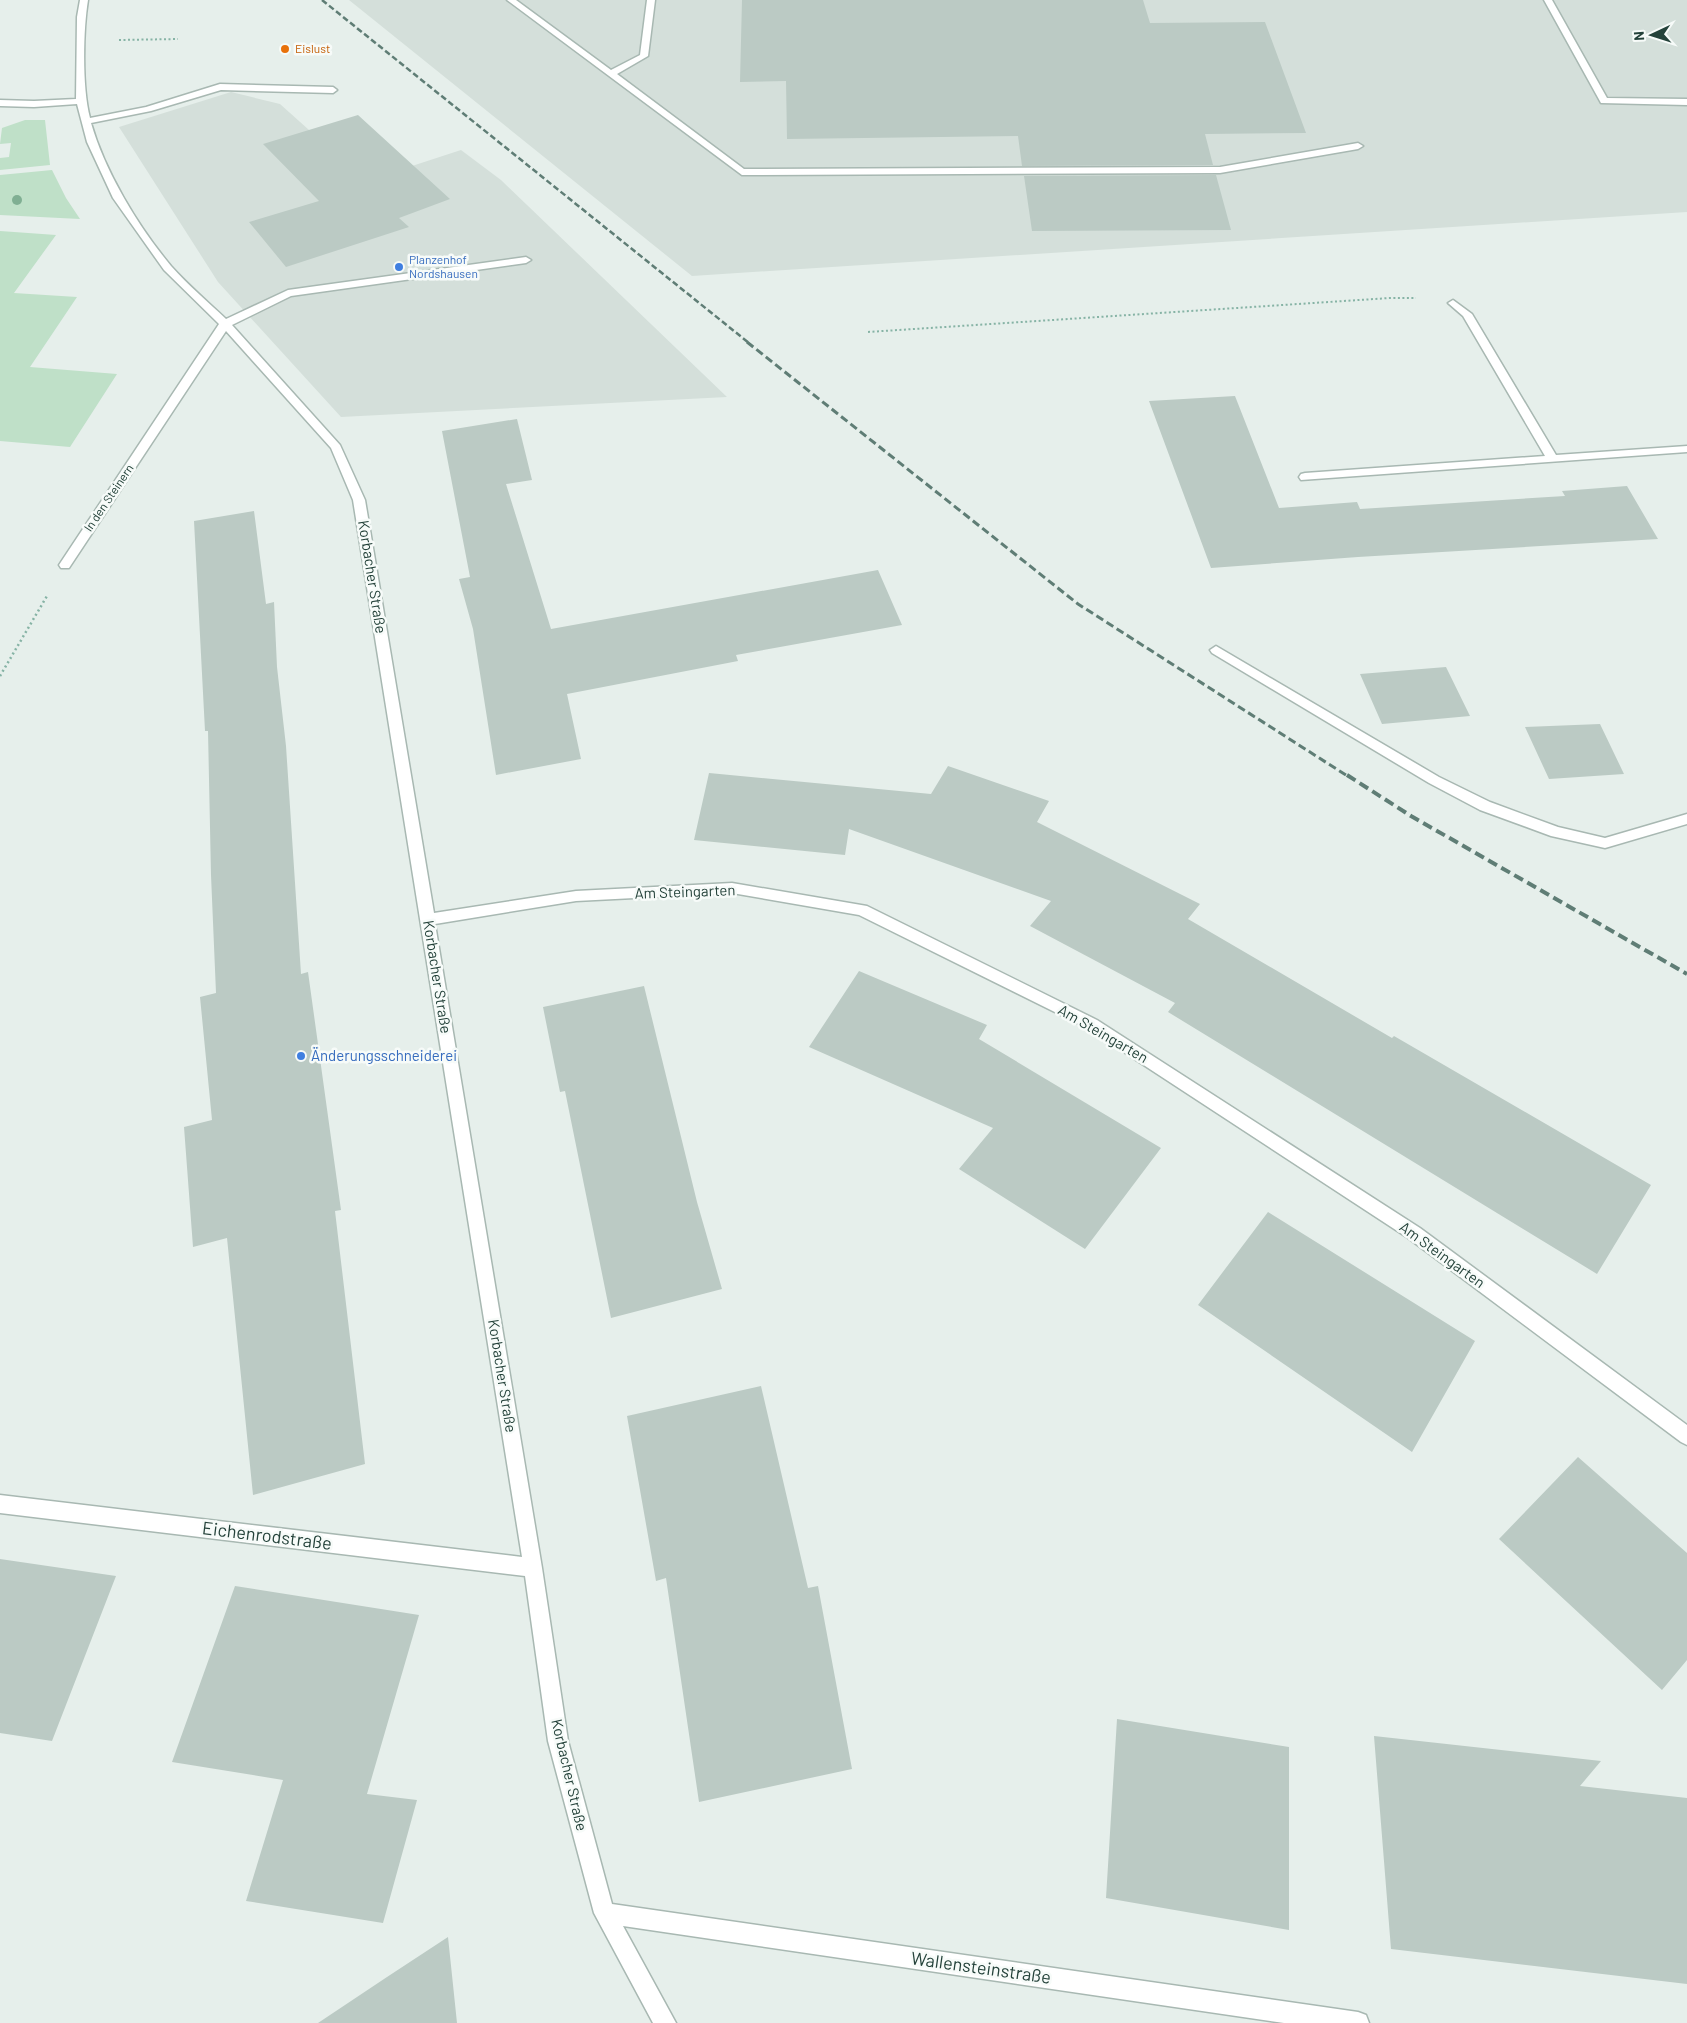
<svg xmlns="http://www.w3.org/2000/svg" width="1687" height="2023" font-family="Barlow,sans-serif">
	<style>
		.built { fill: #d4dfda }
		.green { fill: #bfe0c8 }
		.building { fill: #bbcac4 }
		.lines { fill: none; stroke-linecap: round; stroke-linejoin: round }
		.minor-casing { stroke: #a8b8b2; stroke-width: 3 }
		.path-far1 { stroke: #86b3a5; stroke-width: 2; stroke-dasharray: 2 2.5; stroke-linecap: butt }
		.path { stroke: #86b3a5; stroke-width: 2.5; stroke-dasharray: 2 3; stroke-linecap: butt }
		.minor { fill: #fff; fill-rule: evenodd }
		.rail-far2 { stroke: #5f7d75; stroke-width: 2.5; stroke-dasharray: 6 3; stroke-linecap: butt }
		.rail-far1 { stroke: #5f7d75; stroke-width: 3; stroke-dasharray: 8 4; stroke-linecap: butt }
		.rail { stroke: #5f7d75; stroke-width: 4; stroke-dasharray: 10 5; stroke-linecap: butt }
		.tree { fill: #80af93 }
		.food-dot { fill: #e8710a; stroke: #f7fbf9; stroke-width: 2 }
		.shop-dot { fill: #3f7fe0; stroke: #f7fbf9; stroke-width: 2 }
		.labels { text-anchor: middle; stroke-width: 5; stroke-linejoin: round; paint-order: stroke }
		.far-food-label { font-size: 12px; fill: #c56008; stroke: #f7fbf9; text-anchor: start }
		.far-shop-label { font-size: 12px; fill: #366cbe; stroke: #f7fbf9; text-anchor: start }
		.far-street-label { font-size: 12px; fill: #24423a; stroke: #f7fbf9 }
		.street-label { font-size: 15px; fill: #24423a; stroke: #f7fbf9 }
		.shop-label { font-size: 15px; fill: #366cbe; stroke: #f7fbf9; text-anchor: start }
		.near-street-label { font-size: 18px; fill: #24423a; stroke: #f7fbf9 }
	</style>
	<rect width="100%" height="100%" fill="#e6efeb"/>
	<!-- built -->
	<path class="built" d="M 349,0 L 1687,0 L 1687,212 L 692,276 Z
		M 231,92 L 280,104 L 366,181 L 461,150 L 501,180 L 727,397 L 341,417 L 218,282 L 119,127 Z"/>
	<!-- green -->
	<path class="green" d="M 25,120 L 45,120 L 50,165 L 0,170 L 0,158 L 9,157 L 11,143 L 0,144 L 2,128 Z
		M 52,170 L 66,198 L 80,219 L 0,215 L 0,175 Z
		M 0,231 L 56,235 L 14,293 L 77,297 L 30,367 L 117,374 L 70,447 L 0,441 Z"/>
	<!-- building -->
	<path class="building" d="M 742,0 L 1143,0 L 1150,23 L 1265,22 L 1306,133 L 1205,134 L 1213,165 L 1022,166 L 1018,136 L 787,139 L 786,81 L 740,82 Z
		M 358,115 L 450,199 L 399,218 L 409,227 L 286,267 L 249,222 L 319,201 L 263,144 Z
		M 1216,175 L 1231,230 L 1032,231 L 1024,176 Z
		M 1235,396 L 1279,508 L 1357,502 L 1360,509 L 1565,496 L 1562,491 L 1627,486 L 1658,539 L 1358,557 L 1211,568 L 1149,401 Z
		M 517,419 L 532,480 L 506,484 L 551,629 L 878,570 L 902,625 L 736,655 L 738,661 L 567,694 L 581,759 L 496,775 L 473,629 L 459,579 L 470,577 L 442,431 Z
		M 254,511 L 266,604 L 274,602 L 277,667 L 286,746 L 301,974 L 308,972 L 341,1210 L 335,1211 L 365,1464 L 253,1495 L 227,1238 L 193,1247 L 184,1127 L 212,1120 L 200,997 L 216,993 L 211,875 L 208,731 L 205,731 L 194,521 Z
		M 1446,667 L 1470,716 L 1382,724 L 1360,674 Z
		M 1600,724 L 1624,774 L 1549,779 L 1525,727 Z
		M 948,766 L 1049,801 L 1037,822 L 1200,904 L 1188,919 L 1392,1038 L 1394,1036 L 1651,1185 L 1597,1274 L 1168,1012 L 1175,1003 L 1030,926 L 1051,901 L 849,829 L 845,855 L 694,840 L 709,773 L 931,794 Z
		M 859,971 L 987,1025 L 979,1039 L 1161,1148 L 1085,1249 L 959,1169 L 993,1128 L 809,1047 Z
		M 644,986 L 697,1202 L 722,1289 L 611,1318 L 565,1091 L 560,1092 L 543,1007 Z
		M 1268,1212 L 1475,1341 L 1412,1452 L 1198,1305 Z
		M 761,1386 L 808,1588 L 818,1586 L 852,1769 L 699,1802 L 666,1578 L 656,1581 L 627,1416 Z
		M 1578,1457 L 1687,1553 L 1687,1660 L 1662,1690 L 1499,1539 Z
		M 0,1559 L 116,1576 L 52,1741 L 0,1733 Z
		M 235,1586 L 419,1615 L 367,1794 L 417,1800 L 383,1923 L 246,1901 L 283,1780 L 172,1762 Z
		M 1117,1719 L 1289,1747 L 1289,1930 L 1106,1898 Z
		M 1374,1736 L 1601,1761 L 1580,1786 L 1687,1798 L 1687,1984 L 1391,1949 Z
		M 448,1937 L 457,2023 L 318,2023 L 387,1977 Z"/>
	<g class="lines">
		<!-- minor casing -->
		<g class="minor-casing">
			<path id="minor" d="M 80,0 L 88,0 C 83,31 82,88 90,118 L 146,107 L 220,84 L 333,87 L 337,90 L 333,93 L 221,90 L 151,111 L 91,123 C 105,172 138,226 171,266 C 188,285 208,302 226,319 L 288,290 L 526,257 L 531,260 L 526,263 L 291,296 L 232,325 L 340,445 L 365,500 L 434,913 L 576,891 L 732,883 L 867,906 L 1097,1020 L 1420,1228 L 1687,1425 L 1687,1445 L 1681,1442 L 1408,1238 L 1087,1028 L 859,915 L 732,893 L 576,901 L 435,924 L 542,1568 L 568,1741 L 612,1904 L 1358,2012 L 1366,2015 L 1369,2023 L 1284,2023 L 623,1926 L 676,2023 L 653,2023 L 594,1913 L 548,1741 L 525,1576 L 0,1513 L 0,1495 L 522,1557 L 353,500 L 331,448 L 226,331 L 69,568 L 61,568 L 59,565 L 219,324 L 164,270 L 113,198 L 87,142 L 77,104 L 34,107 L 0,106 L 0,100 L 34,101 L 76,99 L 77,17 Z
				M 507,0 L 516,0 L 611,70 L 640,55 L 647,0 L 655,0 L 648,56 L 617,74 L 744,169 L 1220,167 L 1358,143 L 1363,146 L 1358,149 L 1220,173 L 742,175 Z
				M 1544,0 L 1552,0 L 1607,98 L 1687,99 L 1687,105 L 1601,103 Z
				M 1453,300 L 1472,314 L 1556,455 L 1687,446 L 1687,452 L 1301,480 L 1299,477 L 1301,474 L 1305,473 L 1545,456 L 1463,316 L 1448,303 Z
				M 1216,646 L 1439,777 L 1490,802 L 1558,827 L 1605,838 L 1687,814 L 1687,824 L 1605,848 L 1551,836 L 1480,810 L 1429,783 L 1212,653 L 1210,650 Z"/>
		</g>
		<!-- path-far1 -->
		<path class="path-far1" d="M 119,40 L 178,39
			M 868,332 L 1390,298 L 1416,298"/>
		<!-- path -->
		<path class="path" d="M 0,676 L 47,596"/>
		<!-- minor -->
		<use href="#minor" class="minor"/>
		<!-- rail-far2 -->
		<path class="rail-far2" d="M 322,0 L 749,343"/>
		<!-- rail-far1 -->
		<path class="rail-far1" d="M 747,342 L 1078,604 L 1349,777"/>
		<!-- rail -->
		<path class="rail" d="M 1347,775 L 1411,816 L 1687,974"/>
	</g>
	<!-- trees -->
	<circle class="tree" cx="17" cy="200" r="5"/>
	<!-- markers -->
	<circle class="food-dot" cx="285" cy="49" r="5"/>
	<g class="shop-dot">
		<circle cx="399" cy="267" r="5"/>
		<circle cx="301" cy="1056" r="5"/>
	</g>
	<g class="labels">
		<!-- far-food labels -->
		<g class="far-food-label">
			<text x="295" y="53">Eislust</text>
		</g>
		<!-- far-shop labels -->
		<g class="far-shop-label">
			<text x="409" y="264">Planzenhof<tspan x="409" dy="14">Nordshausen</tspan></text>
		</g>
		<!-- far-street labels -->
		<g class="far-street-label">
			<text transform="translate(109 498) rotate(-56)" y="4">In den Steinern</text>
		</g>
		<!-- street labels -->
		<g class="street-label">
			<text transform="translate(372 577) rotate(81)" y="5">Korbacher Straße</text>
			<text transform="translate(685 892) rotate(-2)" y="5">Am Steingarten</text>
			<text transform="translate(437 977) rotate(81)" y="5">Korbacher Straße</text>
			<text transform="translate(1103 1034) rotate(30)" y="5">Am Steingarten</text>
			<text transform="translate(1442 1255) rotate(36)" y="5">Am Steingarten</text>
			<text transform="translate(502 1376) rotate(81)" y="5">Korbacher Straße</text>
			<text transform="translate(569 1775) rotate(77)" y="5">Korbacher Straße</text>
		</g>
		<!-- shop labels -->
		<g class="shop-label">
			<text x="311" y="1061">Änderungsschneiderei</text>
		</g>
		<!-- near-street labels -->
		<g class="near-street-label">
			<text transform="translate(267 1536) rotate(7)" y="6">Eichenrodstraße</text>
			<text transform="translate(981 1968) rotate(8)" y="6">Wallensteinstraße</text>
		</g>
	</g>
	<!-- north arrow -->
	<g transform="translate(1652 35) rotate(266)" stroke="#f7fbf9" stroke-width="4" paint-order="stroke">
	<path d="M0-4L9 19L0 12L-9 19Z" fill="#24423a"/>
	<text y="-8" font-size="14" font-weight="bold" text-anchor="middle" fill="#24423a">N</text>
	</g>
</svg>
